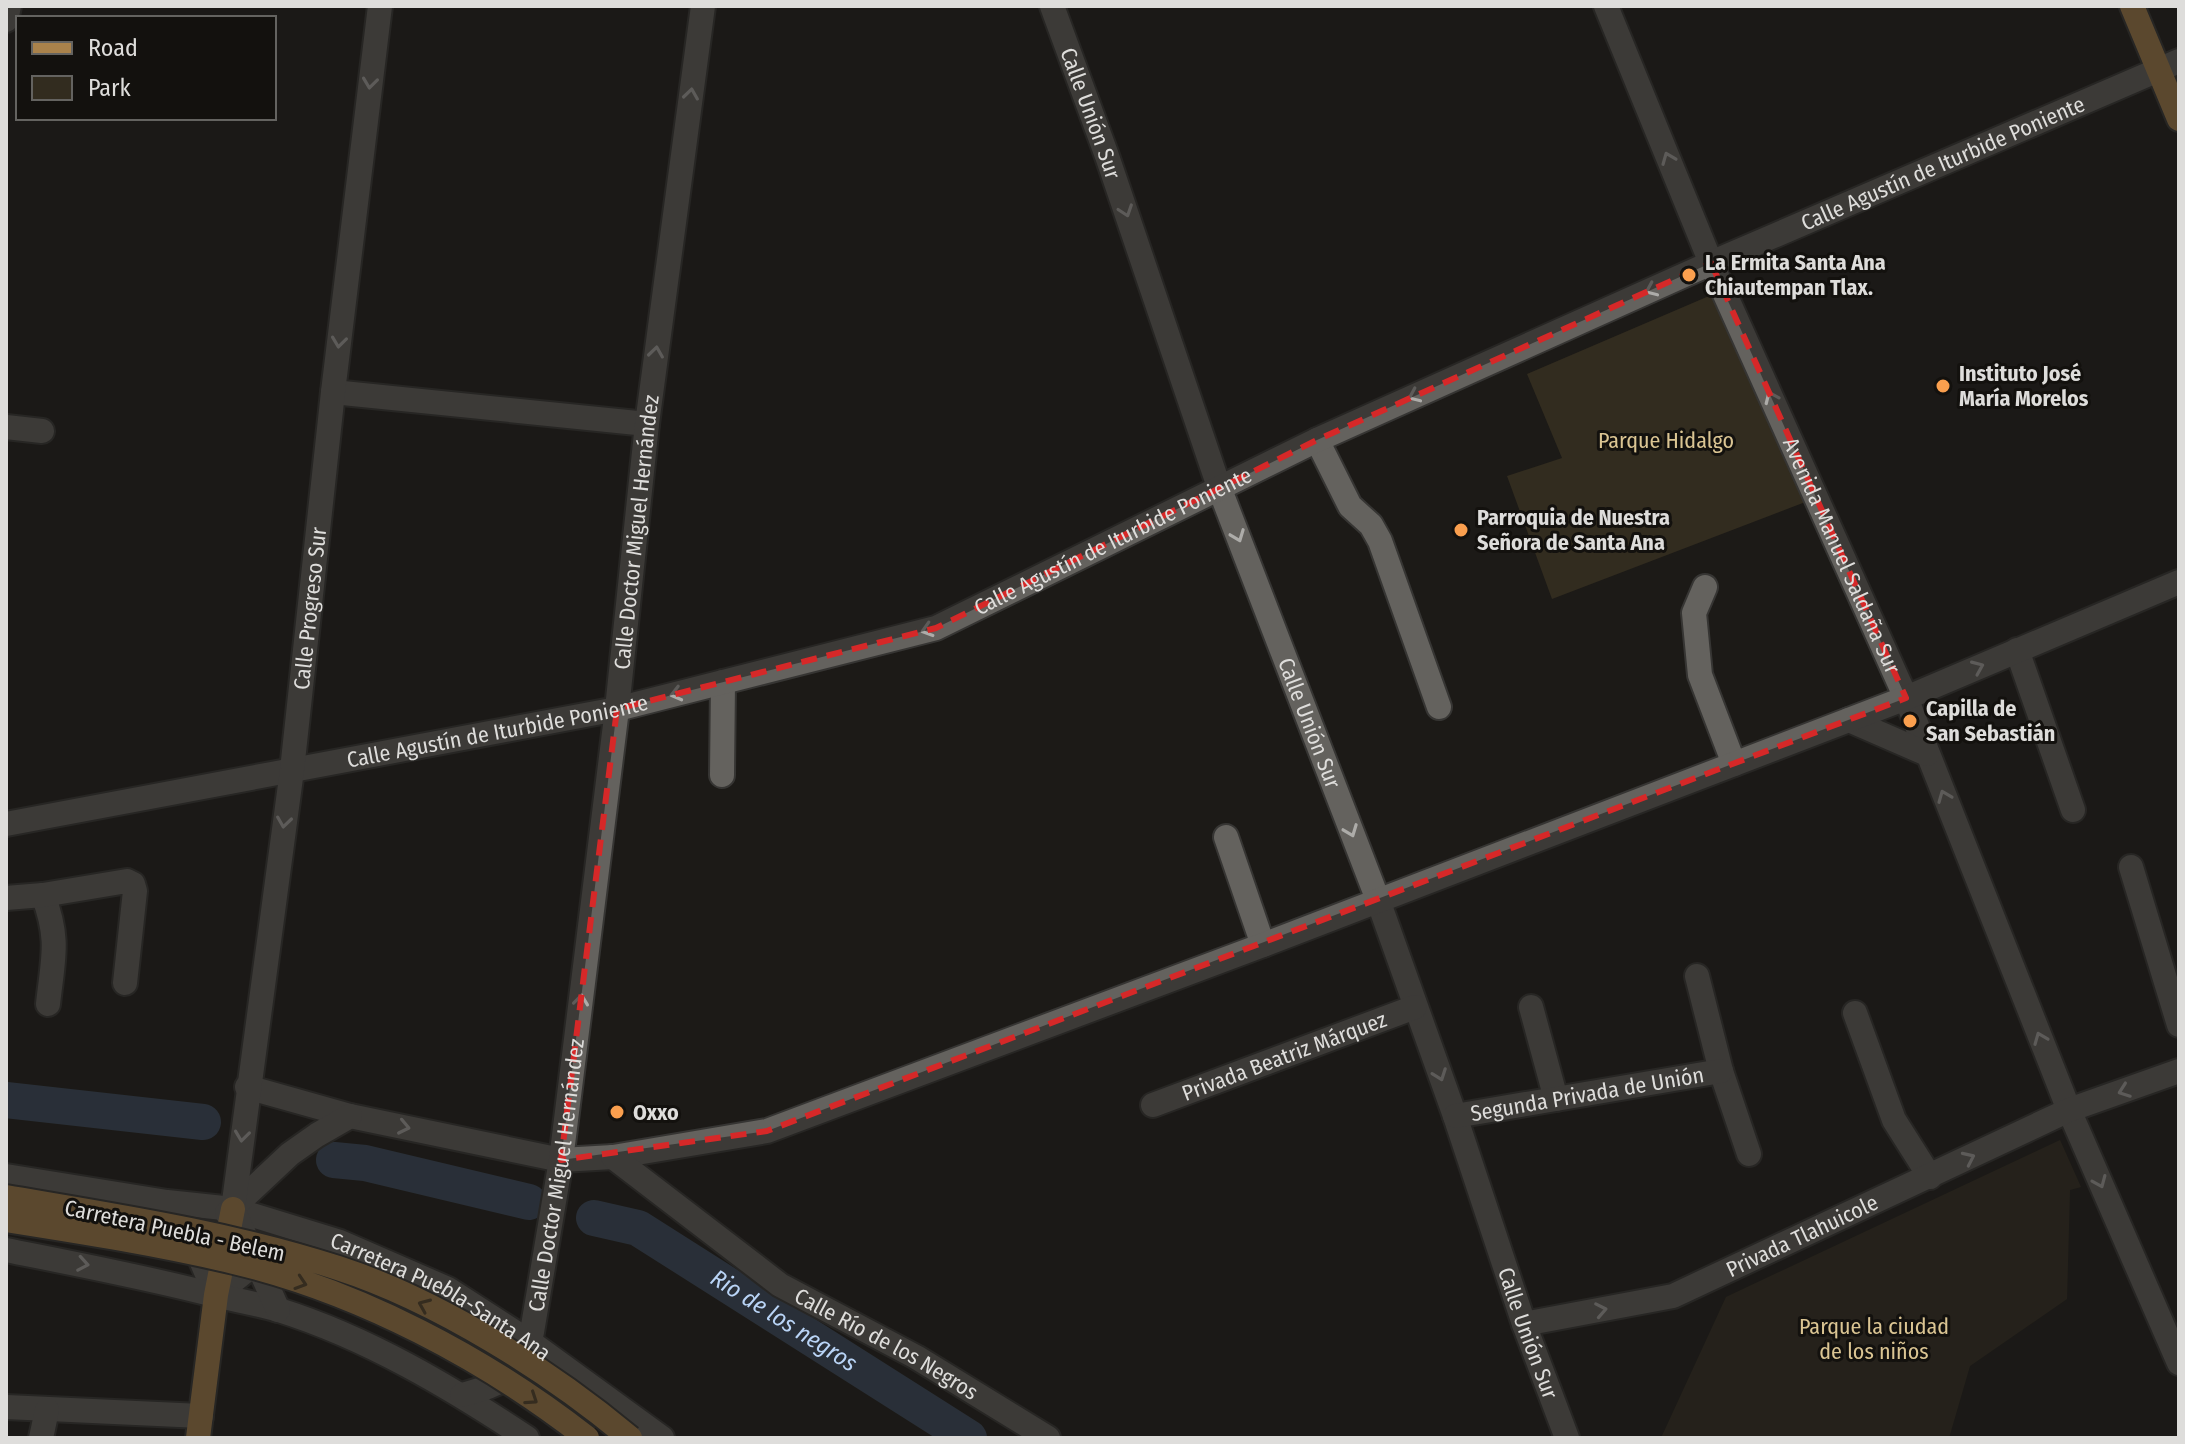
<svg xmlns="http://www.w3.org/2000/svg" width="2185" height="1444" font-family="'Fira Sans Condensed',sans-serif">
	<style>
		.green { fill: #322c1f }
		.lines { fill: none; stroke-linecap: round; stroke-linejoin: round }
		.river { stroke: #3b4b5f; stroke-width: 36 }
		.minor-casing { stroke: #363533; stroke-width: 28 }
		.major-casing { stroke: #363533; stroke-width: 28 }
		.minor { stroke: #64625e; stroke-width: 24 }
		.major { stroke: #a9824b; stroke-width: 24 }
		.major-bridge-casing { stroke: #363533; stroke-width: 28; stroke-linecap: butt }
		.major-bridge { stroke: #a9824b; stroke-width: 24 }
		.oneway { stroke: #adaca9 }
		.oneway2 { stroke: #564429 }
		.marked { fill: none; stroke: #d62828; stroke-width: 6; stroke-dasharray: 16 10; stroke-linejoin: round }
		.poi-dot { fill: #fa9f4e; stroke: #13110e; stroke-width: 3 }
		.labels { text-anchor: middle; stroke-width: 6; stroke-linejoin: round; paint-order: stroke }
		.street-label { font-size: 22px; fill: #dedddb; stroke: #13110e }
		.poi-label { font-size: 22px; font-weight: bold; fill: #dedddb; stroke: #13110e; text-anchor: start }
		.park-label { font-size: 22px; fill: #dbc593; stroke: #13110e }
		.water-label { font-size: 24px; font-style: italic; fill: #b9d4f6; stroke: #13110e }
	</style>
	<rect width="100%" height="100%" fill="#1c1a17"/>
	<!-- green -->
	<path class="green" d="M 1716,293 L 1808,501 L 1552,599 L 1507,476 L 1562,458 L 1527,374 Z
		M 2060,1140 L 2081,1187 L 2070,1190 L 2067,1299 L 1970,1366 L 1949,1438 L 1661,1438 L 1726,1297 Z"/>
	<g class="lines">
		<!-- river -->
		<g class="river">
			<path d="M 6,1100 L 203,1122"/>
			<path d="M 334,1160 L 365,1163 L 529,1202"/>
			<path id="s1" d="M 594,1218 L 638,1228 L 969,1438"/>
		</g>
		<!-- minor casing -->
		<g class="minor-casing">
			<g id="minor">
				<path id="s2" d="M 1052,6 L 1107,156 L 1219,487 L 1378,900 L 1455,1116 L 1524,1324 L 1567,1438"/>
				<path id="s3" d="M 1606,6 L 1711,263 L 1906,698 L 2069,1110 L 2179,1363"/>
				<path d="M 6,20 L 9,6"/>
				<path d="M 333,392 L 647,424"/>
				<path d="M 6,427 L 42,431"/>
				<path d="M 1317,440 L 1350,506 L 1371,525 L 1380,541 L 1439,707"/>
				<path d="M 1705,587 L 1694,613 L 1700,675 L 1734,764"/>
				<path d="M 2017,650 L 2073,810"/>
				<path d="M 1849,720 L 1927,754"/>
				<path d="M 722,775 L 723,682"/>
				<path id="s4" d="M 6,824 L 617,709 L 936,628 L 1317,440 L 1711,263 L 2179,61"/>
				<path d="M 1226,837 L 1263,945"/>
				<path d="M 2131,867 L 2179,1025"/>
				<path d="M 43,895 C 60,940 53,958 48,1004"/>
				<path d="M 6,898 L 43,895 L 127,881 L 133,884 L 135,891 L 125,983"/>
				<path d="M 1697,976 L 1721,1071 L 1749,1154"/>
				<path d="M 1531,1007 L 1556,1099"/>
				<path d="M 1855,1013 L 1894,1120 L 1930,1177"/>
				<path d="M 247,1087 L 350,1116 L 561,1160 L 613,1157 L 767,1131 L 1263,945 L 1906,698 L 2179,582"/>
				<path id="s5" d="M 1153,1105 L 1415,1007"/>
				<path id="s6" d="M 1455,1116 L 1721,1071"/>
				<path id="s7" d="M 613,1157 L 780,1285 L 916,1357 L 1048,1438"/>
				<path id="s8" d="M 6,1176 L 167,1202 L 233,1209 L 340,1242 L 448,1289 L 530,1342 L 662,1438"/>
				<path d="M 227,1213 L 290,1154 L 317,1135 L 350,1116"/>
				<path d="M 191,1237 L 216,1295 L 263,1257"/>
				<path d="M 6,1250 C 76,1264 145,1277 214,1295 C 235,1300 258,1304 279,1310 C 368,1338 450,1387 527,1438"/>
				<path id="s9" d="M 278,1310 L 233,1209 L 292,770 L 333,392 L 380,6"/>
				<path id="s10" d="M 1524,1324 L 1673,1296 L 2069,1110 L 2179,1071"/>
				<path id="s11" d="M 462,1395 C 503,1384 522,1375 532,1332 L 561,1160 L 617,709 L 647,424 L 703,6"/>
				<path d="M 6,1407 L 201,1416"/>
				<path d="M 41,1438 L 47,1410"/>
			</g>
		</g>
		<!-- major casing -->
		<g class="major-casing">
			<path id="major" d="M 2132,6 L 2179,119
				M 198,1438 L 216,1295 L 233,1209"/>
		</g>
		<!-- minor -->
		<use href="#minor" class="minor"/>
		<!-- major -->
		<use href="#major" class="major"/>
		<!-- major-bridge casing -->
		<g class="major-bridge-casing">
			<path id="major-bridge" d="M 6,1197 C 117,1216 230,1233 338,1268 C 437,1300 550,1371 630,1438
				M 6,1220 C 82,1232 159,1244 234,1262 C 360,1292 486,1359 587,1438"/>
		</g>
		<!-- major-bridge -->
		<use href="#major-bridge" class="major-bridge"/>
	</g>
	<!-- one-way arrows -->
	<defs><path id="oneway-chevron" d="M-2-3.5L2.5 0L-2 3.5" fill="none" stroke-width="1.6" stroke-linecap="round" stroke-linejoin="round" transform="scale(2)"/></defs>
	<g class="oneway">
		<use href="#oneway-chevron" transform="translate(370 83) rotate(97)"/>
		<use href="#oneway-chevron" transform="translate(691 94) rotate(-82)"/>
		<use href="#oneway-chevron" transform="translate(1668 158) rotate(-112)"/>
		<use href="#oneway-chevron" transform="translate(1126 211) rotate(71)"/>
		<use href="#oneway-chevron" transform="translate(1651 290) rotate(156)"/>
		<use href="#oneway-chevron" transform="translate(339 342) rotate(97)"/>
		<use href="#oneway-chevron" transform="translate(656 352) rotate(-82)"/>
		<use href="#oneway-chevron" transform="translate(1414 396) rotate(156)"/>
		<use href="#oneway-chevron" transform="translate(1771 397) rotate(-114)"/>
		<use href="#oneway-chevron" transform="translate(1238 536) rotate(69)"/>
		<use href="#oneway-chevron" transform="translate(927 630) rotate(163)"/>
		<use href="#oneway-chevron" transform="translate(1978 667) rotate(-23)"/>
		<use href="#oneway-chevron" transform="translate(676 694) rotate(166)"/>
		<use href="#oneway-chevron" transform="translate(1944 796) rotate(-112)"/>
		<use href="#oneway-chevron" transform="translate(284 822) rotate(98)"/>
		<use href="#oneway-chevron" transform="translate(1351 831) rotate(69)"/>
		<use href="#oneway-chevron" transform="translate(581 1000) rotate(-83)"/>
		<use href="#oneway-chevron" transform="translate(2040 1038) rotate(-112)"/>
		<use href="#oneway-chevron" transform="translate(1440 1075) rotate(70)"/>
		<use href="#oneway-chevron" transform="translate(2124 1091) rotate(160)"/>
		<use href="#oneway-chevron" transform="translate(404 1127) rotate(12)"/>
		<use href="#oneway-chevron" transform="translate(242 1136) rotate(97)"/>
		<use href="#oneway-chevron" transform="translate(1969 1158) rotate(-25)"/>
		<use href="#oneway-chevron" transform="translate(2100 1182) rotate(67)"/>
		<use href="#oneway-chevron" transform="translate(83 1264) rotate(10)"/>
		<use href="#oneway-chevron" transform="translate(1601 1310) rotate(-11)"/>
	</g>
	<g class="oneway2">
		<use href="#oneway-chevron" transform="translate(301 1283) rotate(18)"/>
		<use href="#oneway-chevron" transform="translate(424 1305) rotate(-157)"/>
		<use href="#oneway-chevron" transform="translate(532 1399) rotate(34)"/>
	</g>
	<!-- marked area -->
	<path d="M0 0H2185V1444H0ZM 1711,263 L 1906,698 L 767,1131 L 561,1160 L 617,709 L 936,628 L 1317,440 Z" fill="#1c1a17" fill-opacity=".55" fill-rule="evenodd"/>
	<path class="marked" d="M 1711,263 L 1906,698 L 767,1131 L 561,1160 L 617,709 L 936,628 L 1317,440 Z"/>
	<!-- markers -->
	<g class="poi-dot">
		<circle cx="1689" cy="275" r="8"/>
		<circle cx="1943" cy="386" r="8"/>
		<circle cx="1461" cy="530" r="8"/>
		<circle cx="1910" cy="721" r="8"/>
		<circle cx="617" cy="1112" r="8"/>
	</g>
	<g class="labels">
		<!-- street labels -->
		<g class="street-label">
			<text dy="8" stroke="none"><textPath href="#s2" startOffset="114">Calle Unión Sur</textPath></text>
			<text dy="8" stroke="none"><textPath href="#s4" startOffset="2060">Calle Agustín de Iturbide Poniente</textPath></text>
			<text dy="8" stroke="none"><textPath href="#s11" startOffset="908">Calle Doctor Miguel Hernández</textPath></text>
			<text dy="8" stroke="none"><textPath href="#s4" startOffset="1148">Calle Agustín de Iturbide Poniente</textPath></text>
			<text dy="8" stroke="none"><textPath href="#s3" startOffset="598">Avenida Manuel Saldaña Sur</textPath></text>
			<text dy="8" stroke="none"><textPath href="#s9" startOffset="716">Calle Progreso Sur</textPath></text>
			<text dy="8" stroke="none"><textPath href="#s2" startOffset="762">Calle Unión Sur</textPath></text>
			<text dy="8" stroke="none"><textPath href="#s4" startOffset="500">Calle Agustín de Iturbide Poniente</textPath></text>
			<text dy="8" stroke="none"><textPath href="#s5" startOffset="140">Privada Beatriz Márquez</textPath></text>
			<text dy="8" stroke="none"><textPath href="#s6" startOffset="134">Segunda Privada de Unión</textPath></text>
			<text dy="8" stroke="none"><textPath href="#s11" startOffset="260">Calle Doctor Miguel Hernández</textPath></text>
			<text transform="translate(175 1230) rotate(12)" y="8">Carretera Puebla - Belem</text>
			<text dy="8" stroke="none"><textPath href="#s10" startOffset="294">Privada Tlahuicole</textPath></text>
			<text dy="8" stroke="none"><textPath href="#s8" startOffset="456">Carretera Puebla-Santa Ana</textPath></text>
			<text dy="8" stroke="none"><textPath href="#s2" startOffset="1410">Calle Unión Sur</textPath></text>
			<text dy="8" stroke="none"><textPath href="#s7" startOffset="332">Calle Río de los Negros</textPath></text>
		</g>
		<!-- poi labels -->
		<g class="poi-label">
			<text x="1705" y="270">La Ermita Santa Ana<tspan x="1705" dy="25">Chiautempan Tlax.</tspan></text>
			<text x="1959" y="381">Instituto José<tspan x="1959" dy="25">María Morelos</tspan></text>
			<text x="1477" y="525">Parroquia de Nuestra<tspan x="1477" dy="25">Señora de Santa Ana</tspan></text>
			<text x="1926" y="716">Capilla de<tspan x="1926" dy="25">San Sebastián</tspan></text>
			<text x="633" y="1120">Oxxo</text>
		</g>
		<!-- park labels -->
		<g class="park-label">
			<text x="1666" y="448">Parque Hidalgo</text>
			<text x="1874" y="1334">Parque la ciudad<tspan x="1874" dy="25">de los niños</tspan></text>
		</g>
		<!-- water labels -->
		<g class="water-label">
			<text dy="8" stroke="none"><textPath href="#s1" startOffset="218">Rio de los negros</textPath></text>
		</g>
	</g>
	<!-- border -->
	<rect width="2185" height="1444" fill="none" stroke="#dedddb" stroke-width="16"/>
	<!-- legend -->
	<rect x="16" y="16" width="260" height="104" fill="#13110e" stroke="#646360" stroke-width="2"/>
	<rect x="32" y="42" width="40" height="12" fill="#a9824b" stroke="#646360" stroke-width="2"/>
	<text x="88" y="56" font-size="24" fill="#dedddb">Road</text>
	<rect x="32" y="76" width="40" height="24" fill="#322c1f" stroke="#646360" stroke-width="2"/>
	<text x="88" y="96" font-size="24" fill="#dedddb">Park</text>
</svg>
